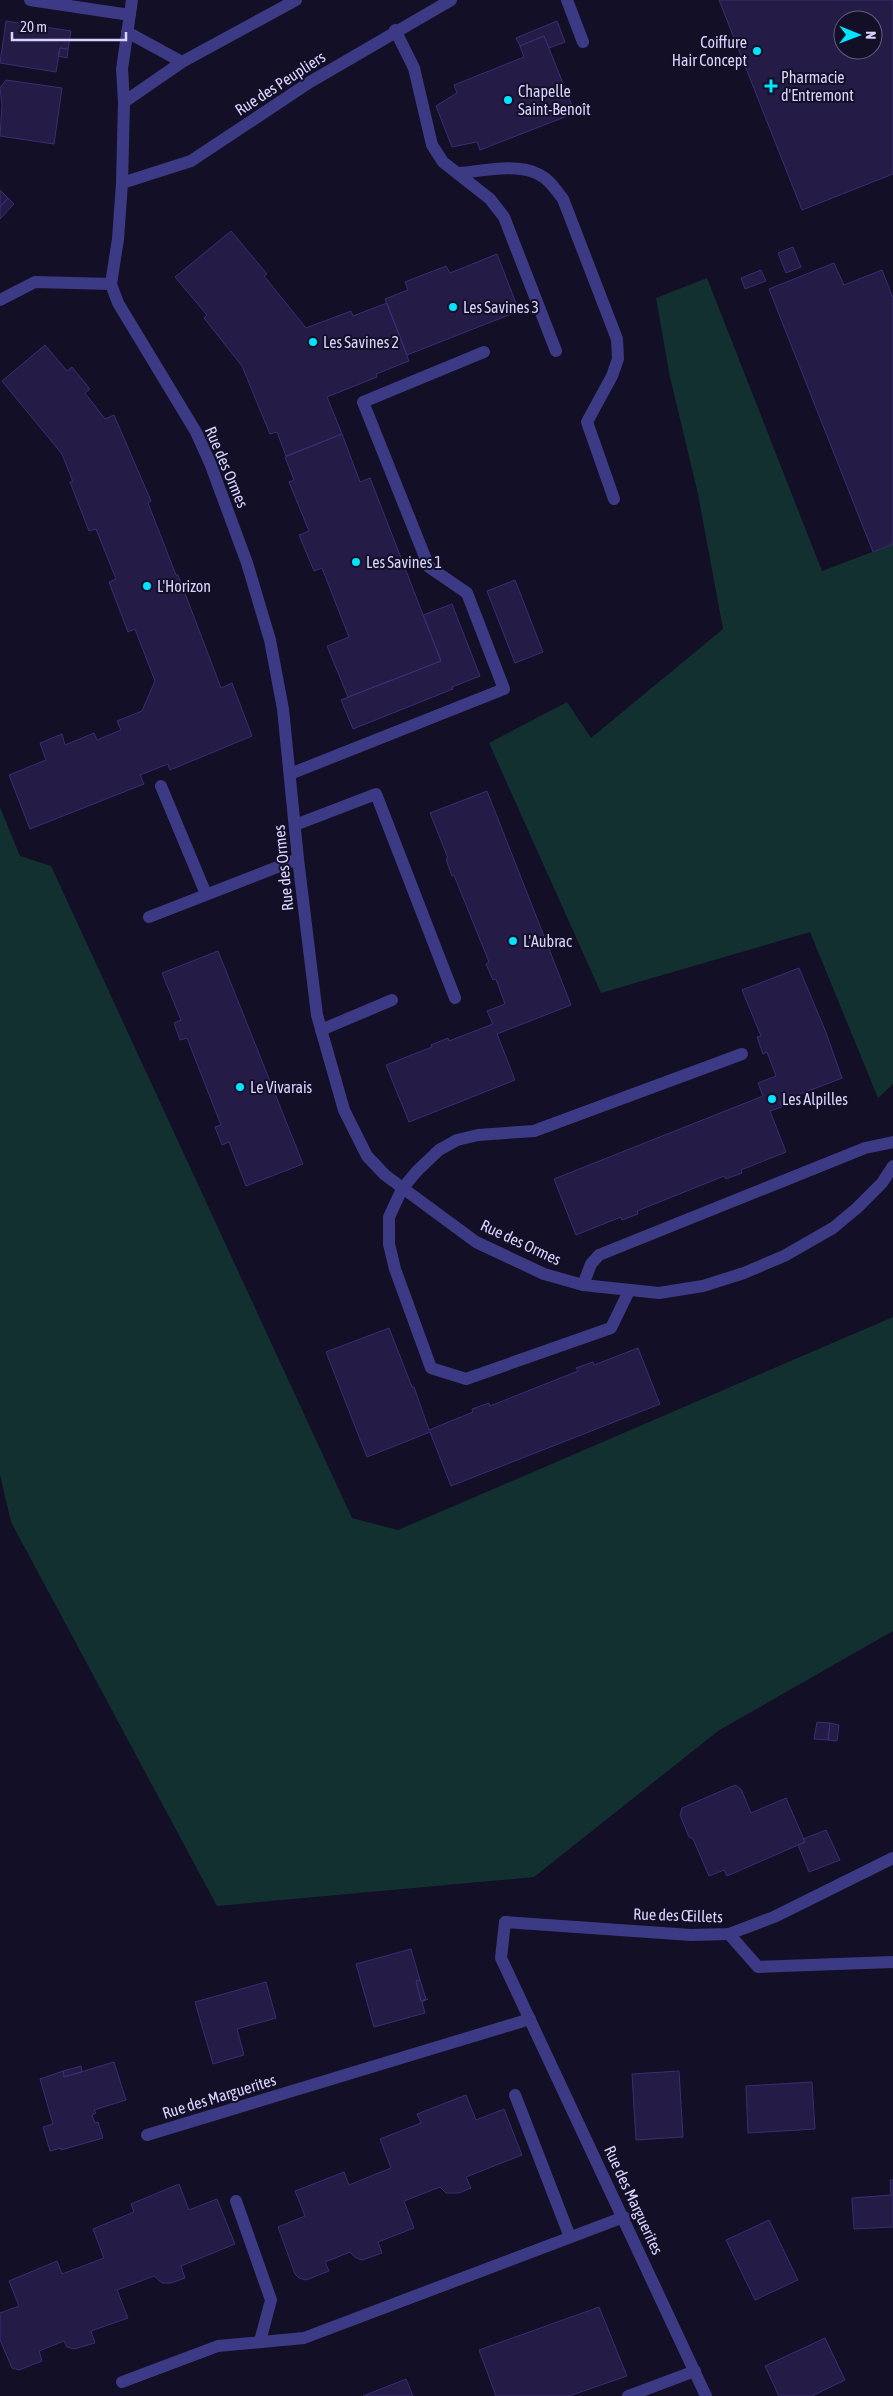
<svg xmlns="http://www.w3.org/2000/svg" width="893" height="2396" font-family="'Asap Condensed',sans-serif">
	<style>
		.green { fill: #12302f }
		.building { fill: #241b47; stroke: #3b2d73; fill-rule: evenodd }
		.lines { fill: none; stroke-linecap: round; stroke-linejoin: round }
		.service { stroke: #3d3a85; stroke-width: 12 }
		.minor { stroke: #3d3a85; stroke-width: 12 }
		.poi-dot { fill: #00e5ff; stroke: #130f26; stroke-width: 2 }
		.labels { text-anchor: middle; stroke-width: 4; stroke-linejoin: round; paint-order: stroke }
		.poi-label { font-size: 16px; fill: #d9d4ff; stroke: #130f26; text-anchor: start }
		.street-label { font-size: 16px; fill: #d9d4ff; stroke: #130f26 }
	</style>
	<rect width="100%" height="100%" fill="#130f26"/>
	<!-- green -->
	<path class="green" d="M 707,278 L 822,571 L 893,544 L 893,1084 L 878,1098 L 810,932 L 601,993 L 489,743 L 567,702 L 591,738 L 723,629 L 698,494 L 670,377 L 656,298 Z
		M 0,807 L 20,856 L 51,866 L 352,1518 L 398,1530 L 893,1317 L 893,1631 L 718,1731 L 534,1877 L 217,1906 L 11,1522 L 0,1475 Z"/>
	<!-- building -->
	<path class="building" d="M 719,0 L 893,0 L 893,174 L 802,210 ZM 843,20 L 873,20 L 873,50 L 843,50 Z
		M 6,21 L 71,31 L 68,49 L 60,48 L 56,72 L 0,63 Z
		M 557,21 L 565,42 L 549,48 L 544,36 L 520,46 L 516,38 Z
		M 544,36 L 575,113 L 480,150 L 477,142 L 452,147 L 436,106 L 457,93 L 454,85 L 524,57 L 520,46 Z
		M 60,48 L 68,49 L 67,58 L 58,56 Z
		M 6,80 L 62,88 L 54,144 L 0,136 L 2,105 L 0,88 Z
		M 0,190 L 8,198 L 0,207 Z
		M 8,198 L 14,204 L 0,219 L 0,207 Z
		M 231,231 L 267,274 L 264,276 L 306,328 L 351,311 L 353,316 L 387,303 L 409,361 L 376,374 L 377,377 L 327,397 L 342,434 L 286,456 L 277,432 L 270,434 L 242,366 L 204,318 L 207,315 L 175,277 Z
		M 793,247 L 801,267 L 786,273 L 778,253 Z
		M 497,254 L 519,311 L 407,355 L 385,299 L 408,290 L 405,282 L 446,266 L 450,273 Z
		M 834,263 L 844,285 L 882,270 L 893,298 L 893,544 L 873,552 L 769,289 Z
		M 761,270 L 766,281 L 745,289 L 741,278 Z
		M 45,345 L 67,371 L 72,367 L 90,389 L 85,393 L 105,419 L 114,415 L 151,501 L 148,503 L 174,570 L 176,575 L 178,575 L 221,688 L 232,683 L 252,736 L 170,770 L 168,764 L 140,775 L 144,784 L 30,829 L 9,775 L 46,760 L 40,743 L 62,734 L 65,745 L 94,733 L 97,740 L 121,730 L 117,721 L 142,711 L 155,681 L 135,629 L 128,632 L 109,582 L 116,579 L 96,529 L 89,531 L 70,482 L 73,482 L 62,454 L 2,381 Z
		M 342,434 L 360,482 L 370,478 L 441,661 L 348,697 L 327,646 L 349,637 L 322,568 L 314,571 L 299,535 L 309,531 L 289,482 L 294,480 L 285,457 Z
		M 515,580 L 543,652 L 515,663 L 487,591 Z
		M 452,604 L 480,676 L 452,687 L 453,689 L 353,729 L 341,700 L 441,661 L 423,615 Z
		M 487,791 L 571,1005 L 497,1034 L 515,1080 L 409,1122 L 386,1065 L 432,1047 L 431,1045 L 448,1038 L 449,1041 L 493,1024 L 487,1011 L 505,1004 L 496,979 L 493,980 L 486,964 L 489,962 L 454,875 L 452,876 L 446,859 L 448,858 L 430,813 Z
		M 218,951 L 303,1164 L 246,1186 L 229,1142 L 222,1145 L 215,1127 L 221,1125 L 187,1038 L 180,1040 L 174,1023 L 181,1020 L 162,973 Z
		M 799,968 L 825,1030 L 842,1078 L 780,1102 L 782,1107 L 770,1111 L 786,1152 L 741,1170 L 742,1173 L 726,1179 L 724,1176 L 637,1211 L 638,1214 L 622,1220 L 621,1217 L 576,1235 L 554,1179 L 763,1096 L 758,1083 L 776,1076 L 767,1052 L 763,1054 L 757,1037 L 761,1036 L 742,990 Z
		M 389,1328 L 412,1387 L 414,1387 L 429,1430 L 473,1412 L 472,1409 L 489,1403 L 490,1406 L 578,1371 L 576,1368 L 593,1362 L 594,1365 L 638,1348 L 660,1404 L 451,1486 L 430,1432 L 367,1457 L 326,1352 Z
		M 817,1722 L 830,1723 L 828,1740 L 814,1739 Z
		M 830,1723 L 839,1725 L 837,1741 L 828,1740 Z
		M 735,1785 L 741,1789 L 751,1813 L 786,1798 L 805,1842 L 727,1876 L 724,1870 L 709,1876 L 693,1839 L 689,1837 L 680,1815 L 682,1808 Z
		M 826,1830 L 840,1860 L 809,1872 L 798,1845 L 805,1842 L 803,1839 Z
		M 411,1949 L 420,1980 L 416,1981 L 421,2001 L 428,1999 L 422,2002 L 425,2013 L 374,2027 L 356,1964 Z
		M 420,1980 L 426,1999 L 421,2001 L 416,1981 Z
		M 266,1982 L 276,2018 L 237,2029 L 244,2055 L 213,2064 L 195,2002 Z
		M 114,2062 L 126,2100 L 94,2110 L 96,2113 L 92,2115 L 95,2123 L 98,2122 L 103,2138 L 61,2150 L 61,2148 L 50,2151 L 43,2127 L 53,2124 L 40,2079 L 63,2071 L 64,2077 Z
		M 81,2066 L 82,2072 L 64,2077 L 63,2071 Z
		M 679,2071 L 683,2137 L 636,2140 L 632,2074 Z
		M 812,2082 L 815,2129 L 748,2133 L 746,2086 Z
		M 466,2095 L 476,2120 L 504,2109 L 522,2155 L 466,2177 L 471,2188 L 459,2193 L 446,2193 L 440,2187 L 404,2201 L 414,2228 L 378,2242 L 382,2253 L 362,2260 L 356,2258 L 350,2252 L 325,2262 L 329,2271 L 306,2280 L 299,2278 L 295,2274 L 278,2227 L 305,2216 L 295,2191 L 344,2172 L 349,2185 L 391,2168 L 380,2139 L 421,2123 L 417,2114 Z
		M 890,2180 L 893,2180 L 893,2227 L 854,2229 L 852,2198 L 891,2195 Z
		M 179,2184 L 189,2210 L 217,2199 L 235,2244 L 181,2266 L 185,2278 L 171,2283 L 162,2283 L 154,2276 L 117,2290 L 128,2318 L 91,2331 L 95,2343 L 74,2349 L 67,2347 L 64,2341 L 39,2351 L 42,2361 L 19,2370 L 12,2368 L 0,2340 L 0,2313 L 19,2306 L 9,2281 L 57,2261 L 62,2274 L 104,2258 L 93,2229 L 134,2212 L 131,2204 Z
		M 769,2220 L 798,2280 L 755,2300 L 726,2240 Z
		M 599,2307 L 627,2376 L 569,2396 L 496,2396 L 479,2350 Z
		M 825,2338 L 845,2380 L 812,2396 L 779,2396 L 765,2366 Z
		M 406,2379 L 413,2396 L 363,2396 Z"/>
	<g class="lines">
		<!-- service -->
		<path class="service" d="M 567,0 L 583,42
			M 395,30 L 414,68 L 432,145 L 443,162 L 490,199 L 504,217 L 556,351
			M 460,173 C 483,171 516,163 538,174 C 549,179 556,190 563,199 L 617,339 L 618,359 L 612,376 L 587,422 L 614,499
			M 290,774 L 504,689 L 467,593 L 429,567 L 363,402 L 484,352
			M 161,786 L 206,894
			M 295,825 L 376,794 L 455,998
			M 149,917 L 298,859
			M 321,1030 L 392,1000
			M 583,1285 L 591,1264 L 599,1255 L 865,1148 L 893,1142
			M 629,1291 L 611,1328 L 466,1379 L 431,1368 L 395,1269 L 389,1244 L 389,1217 L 402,1189 L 417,1171 L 439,1150 L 457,1140 L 478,1135 L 534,1131 L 742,1054
			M 729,1934 L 758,1967 L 893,1962
			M 515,2095 L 570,2237
			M 147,2135 L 530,2019
			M 236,2201 L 271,2300 L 260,2341
			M 122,2382 L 218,2346 L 304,2338 L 624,2217
			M 628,2396 L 695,2371"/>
		<!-- minor -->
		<path class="minor" d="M 30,0 L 130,15
			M 132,0 L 122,69 L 124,102 L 122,183 L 118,239 L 111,284 L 118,303 L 196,432 L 210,463 L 247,563 L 270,640 L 283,709 L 298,859 L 317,1015 L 344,1110 L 367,1156 L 385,1175 L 476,1242 L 544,1274 L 583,1285 L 659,1293 L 703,1286 L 744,1273 L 784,1256 L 833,1228 L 857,1208 L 882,1183 L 893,1166
			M 127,32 L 182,62
			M 124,102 L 182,62 L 296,0
			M 122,183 L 191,161 L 310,82 L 451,0
			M 0,300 L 35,282 L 111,284
			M 706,2396 L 501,1958 L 505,1922 L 691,1935 L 729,1934 L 774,1917 L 893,1858"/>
	</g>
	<!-- markers -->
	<g class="poi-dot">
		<circle cx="757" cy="51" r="5"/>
		<path d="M768.5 78.5h5v5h5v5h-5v5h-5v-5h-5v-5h5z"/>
		<circle cx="508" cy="100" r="5"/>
		<circle cx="453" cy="307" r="5"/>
		<circle cx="313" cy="342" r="5"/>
		<circle cx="356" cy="562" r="5"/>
		<circle cx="147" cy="586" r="5"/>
		<circle cx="513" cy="941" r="5"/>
		<circle cx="240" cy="1087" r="5"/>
		<circle cx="772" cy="1099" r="5"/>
	</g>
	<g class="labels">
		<!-- poi labels -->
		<g class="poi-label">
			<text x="747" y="48" text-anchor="end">Coiffure<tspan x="747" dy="18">Hair Concept</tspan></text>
			<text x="781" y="83">Pharmacie<tspan x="781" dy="18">d'Entremont</tspan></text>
			<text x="518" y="97">Chapelle<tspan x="518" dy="18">Saint-Benoît</tspan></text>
			<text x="463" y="313">Les Savines 3</text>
			<text x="323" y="348">Les Savines 2</text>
			<text x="366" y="568">Les Savines 1</text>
			<text x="157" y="592">L'Horizon</text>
			<text x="523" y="947">L'Aubrac</text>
			<text x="250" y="1093">Le Vivarais</text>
			<text x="782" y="1105">Les Alpilles</text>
		</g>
		<!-- street labels -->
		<g class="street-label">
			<text transform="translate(280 83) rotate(-33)" y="6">Rue des Peupliers</text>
			<text transform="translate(227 467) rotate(67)" y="6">Rue des Ormes</text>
			<text transform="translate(283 868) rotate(-96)" y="6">Rue des Ormes</text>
			<text transform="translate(521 1242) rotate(25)" y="6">Rue des Ormes</text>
			<text transform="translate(678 1915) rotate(2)" y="6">Rue des Œillets</text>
			<text transform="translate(219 2096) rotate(-17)" y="6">Rue des Marguerites</text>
			<text transform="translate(634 2200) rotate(65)" y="6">Rue des Marguerites</text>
		</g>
	</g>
	<!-- north arrow -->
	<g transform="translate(858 35) rotate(91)"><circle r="24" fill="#130f26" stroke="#625e7d"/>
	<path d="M0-4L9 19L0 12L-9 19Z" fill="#00e5ff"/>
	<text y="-8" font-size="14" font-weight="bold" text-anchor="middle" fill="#d9d4ff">N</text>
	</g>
	<!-- scale -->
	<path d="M12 32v8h114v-8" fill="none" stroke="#d9d4ff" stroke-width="2.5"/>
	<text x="20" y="32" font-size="15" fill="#d9d4ff" stroke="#130f26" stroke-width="4" paint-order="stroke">20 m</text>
</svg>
